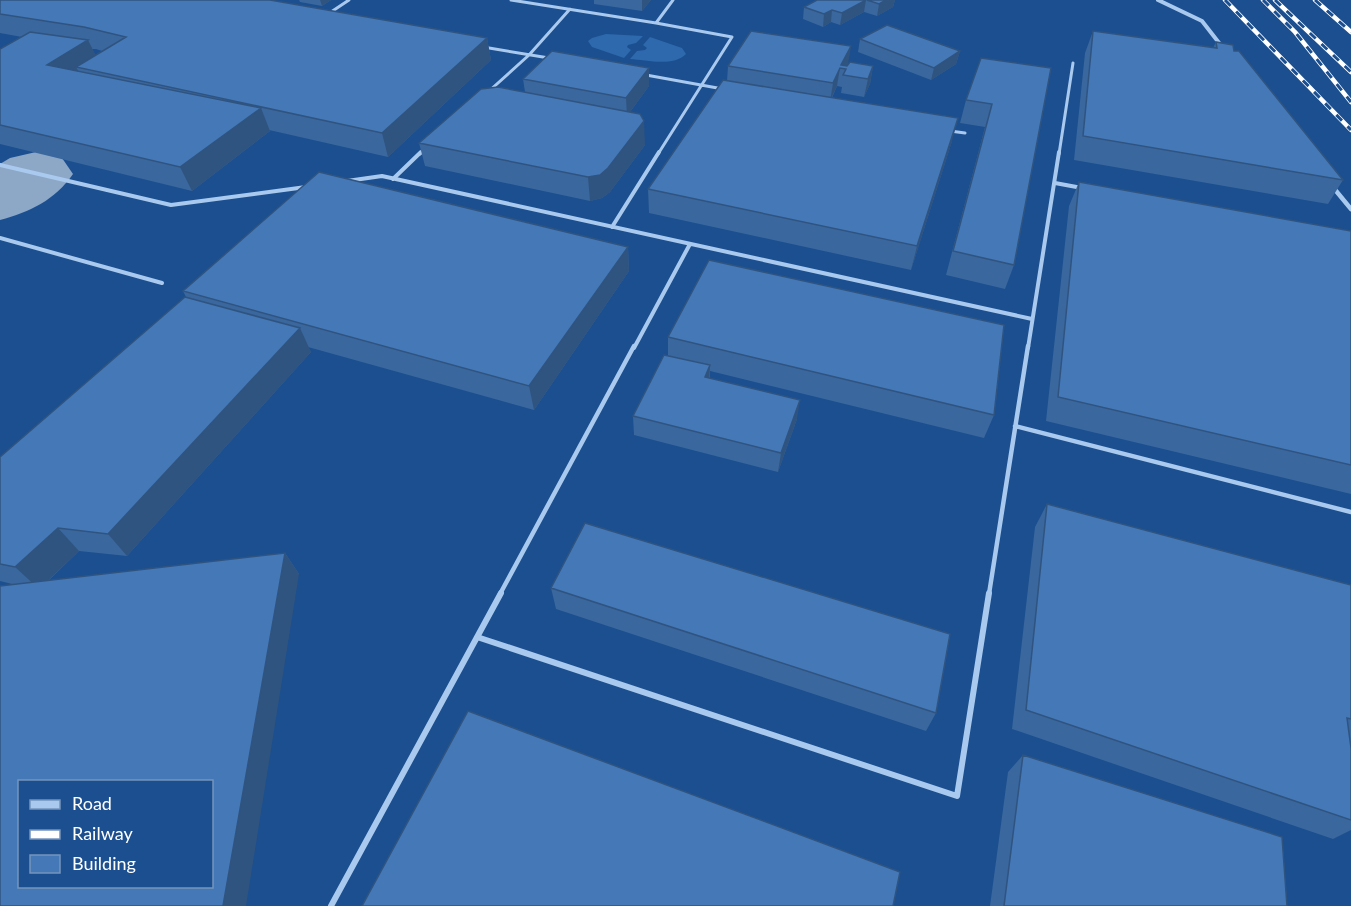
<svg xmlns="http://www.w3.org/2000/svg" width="1351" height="906" font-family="Lato,sans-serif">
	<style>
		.green { fill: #2e69ad }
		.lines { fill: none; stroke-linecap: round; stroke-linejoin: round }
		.taxiway { fill: #8da7c7; fill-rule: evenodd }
		.service-far3 { stroke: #a9c9ee; stroke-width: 3 }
		.service-far2 { stroke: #a9c9ee; stroke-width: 4 }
		.service-far1 { stroke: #a9c9ee; stroke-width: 4.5 }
		.service { stroke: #a9c9ee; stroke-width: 6 }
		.minor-far1 { stroke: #a9c9ee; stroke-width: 4 }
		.minor { stroke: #a9c9ee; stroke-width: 4.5 }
		.rail-casing { stroke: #fff; stroke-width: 4.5 }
		.rail { stroke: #1b4f8f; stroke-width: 3; stroke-dasharray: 8; stroke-linecap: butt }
		.wall { fill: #3a679d; fill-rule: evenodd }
		.shaded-wall { fill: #305480 }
		.building { fill: #4478b7; stroke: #305480; stroke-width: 1.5; fill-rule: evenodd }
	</style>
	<rect width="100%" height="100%" fill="#1b4f8f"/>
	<!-- green -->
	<path class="green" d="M 606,34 L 643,36 L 636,43 L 628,45 L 627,47 L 631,50 L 624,58 L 592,47 L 588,41 L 592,38 Z
		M 650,37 L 682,48 L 686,54 C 674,67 646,60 630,59 L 637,51 L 645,50 L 647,48 L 643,45 Z"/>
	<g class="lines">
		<!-- taxiway -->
		<path class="taxiway" d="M 36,152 L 62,158 L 73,174 C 55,200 30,212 0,220 L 0,164 L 10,158 Z"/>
		<!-- service-far3 -->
		<path class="service-far3" d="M 511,0 L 656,23 L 673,0
			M 328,14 L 349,0
			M 656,23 L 732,37 L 658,154
			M 483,47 L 549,58
			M 646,75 L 723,89
			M 488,92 L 529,55 L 570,9
			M 950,131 L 965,133
			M 420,154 L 426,148
			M 1059,154 L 1073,63"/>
		<!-- service-far2 -->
		<path class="service-far2" d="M 0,165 L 171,205 L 306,187
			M 393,179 L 421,152
			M 347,181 L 382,176 L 1032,319
			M 1055,183 L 1082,188
			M 612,227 L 659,152
			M 0,238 L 162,283
			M 634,348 L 690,244
			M 1028,348 L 1059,152"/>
		<!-- service-far1 -->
		<path class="service-far1" d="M 1015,426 L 1351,512
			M 500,594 L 634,346
			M 989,594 L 1028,346"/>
		<!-- service -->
		<path class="service" d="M 477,637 L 957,796 L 989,593
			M 331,906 L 501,593"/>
		<!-- minor-far1 -->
		<path class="minor-far1" d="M 1158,0 L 1202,21 L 1223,48"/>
		<!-- minor -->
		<path class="minor" d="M 1332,186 L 1351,209"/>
		<!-- rail casing -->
		<g class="rail-casing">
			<path id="rail" d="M 1225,0 L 1351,130
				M 1263,0 L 1295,32 L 1351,102
				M 1275,0 L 1351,72
				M 1315,0 L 1351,32"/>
		</g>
		<!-- rail -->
		<use href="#rail" class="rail"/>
	</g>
	<!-- wall -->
	<path class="wall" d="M 0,0 L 487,38 L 491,60 L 388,157 L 269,130 L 270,131 L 192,191 L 0,144 L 0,49 L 22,37 L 0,33 ZM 92,49 L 96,49 L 102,51 L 95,55 Z
		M 299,0 L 331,0 L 322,6 L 300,2 Z
		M 594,0 L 651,0 L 642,11 L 594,4 Z
		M 817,0 L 895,0 L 893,7 L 877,16 L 864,12 L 840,25 L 831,22 L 823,27 L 803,19 L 804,7 Z
		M 1093,31 L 1213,48 L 1216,42 L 1234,51 L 1343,180 L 1328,204 L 1074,160 L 1085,53 Z
		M 860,39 L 960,51 L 956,64 L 931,80 L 858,52 Z
		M 848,64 L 847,66 L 873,66 L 870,84 L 864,97 L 841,93 L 842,87 L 837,86 L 832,98 L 952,141 L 911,270 L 649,213 L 648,189 L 727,81 L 728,66 Z
		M 649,68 L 649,86 L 630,112 L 645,145 L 610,192 L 602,198 L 590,201 L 425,166 L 419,143 L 525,92 L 523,79 Z
		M 1051,68 L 1014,265 L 1005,289 L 946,275 L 985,127 L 960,123 L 966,100 Z
		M 1079,182 L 1351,231 L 1351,494 L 1046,421 L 1069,206 Z
		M 628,247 L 629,271 L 534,410 L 308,347 L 311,352 L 127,556 L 79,551 L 48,581 L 285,553 L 299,574 L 16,585 L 0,581 L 0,457 L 186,297 L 183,291 Z
		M 668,337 L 994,415 L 984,438 L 710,371 L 710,378 L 797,419 L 778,472 L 634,435 L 633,416 L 668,356 Z
		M 1047,504 L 1351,585 L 1351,830 L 1333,839 L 1012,729 L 1035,527 Z
		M 551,588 L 936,713 L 926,731 L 556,609 Z
		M 1023,755 L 1287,906 L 990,906 L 1008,772 Z"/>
	<!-- shaded-wall -->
	<path class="shaded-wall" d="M 320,0 L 331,0 L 322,6 Z
		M 642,0 L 651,0 L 642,11 Z
		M 866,0 L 864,12 L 840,25 L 842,13 Z
		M 886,0 L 895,0 L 893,7 L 877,16 L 879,4 Z
		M 832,10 L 831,22 L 823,27 L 824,14 Z
		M 487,38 L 491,60 L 388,157 L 382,133 Z
		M 88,40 L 99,62 L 76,67 L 80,74 L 47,65 Z
		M 851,46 L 848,64 L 846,69 L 841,65 Z
		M 960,51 L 956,64 L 931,80 L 934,68 Z
		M 873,66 L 870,84 L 864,97 L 868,79 Z
		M 649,68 L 649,86 L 627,116 L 626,98 Z
		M 840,68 L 837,86 L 830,101 L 833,83 Z
		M 261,108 L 270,131 L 192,191 L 180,167 Z
		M 958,118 L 952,141 L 911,270 L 917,246 Z
		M 644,121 L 645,145 L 610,192 L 602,198 L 590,201 L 588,177 Z
		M 628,247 L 629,271 L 534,410 L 529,386 Z
		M 300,328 L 311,352 L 127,556 L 108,534 Z
		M 710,365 L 709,385 L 705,377 Z
		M 800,400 L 797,419 L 778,472 L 781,453 Z
		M 58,528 L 79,551 L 39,589 L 15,567 Z
		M 285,553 L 299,574 L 246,906 L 223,906 Z"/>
	<!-- building -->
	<path class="building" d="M 0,0 L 270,0 L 487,38 L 382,133 L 76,67 L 126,37 L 84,27 L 0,14 Z
		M 817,0 L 866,0 L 842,13 L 832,10 L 824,14 L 804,7 Z
		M 867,0 L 886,0 L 879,4 Z
		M 887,25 L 960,51 L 934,68 L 860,39 Z
		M 751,31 L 851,46 L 841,65 L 847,66 L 850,62 L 873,66 L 868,79 L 843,75 L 846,69 L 840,68 L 833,83 L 728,66 Z
		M 1093,31 L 1217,48 L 1216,42 L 1233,45 L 1234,51 L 1239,51 L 1343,180 L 1083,136 Z
		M 30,32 L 88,40 L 47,65 L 261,108 L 180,167 L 0,125 L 0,49 Z
		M 552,51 L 649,68 L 626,98 L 523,79 Z
		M 981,58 L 1051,68 L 1014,265 L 953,251 L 992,104 L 966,100 Z
		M 723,80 L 958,118 L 917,246 L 648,189 Z
		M 498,87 L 640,114 L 644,121 L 608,168 L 600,175 L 588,177 L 419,143 L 481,89 Z
		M 319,172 L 628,247 L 529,386 L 183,291 Z
		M 1079,182 L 1351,231 L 1351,465 L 1058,397 Z
		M 709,260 L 1004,325 L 994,415 L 668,337 Z
		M 185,297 L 300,328 L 108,534 L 58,528 L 15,567 L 0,564 L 0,457 Z
		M 664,355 L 710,365 L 705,377 L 800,400 L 781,453 L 633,416 Z
		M 1047,504 L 1351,585 L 1351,719 L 1347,718 L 1351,748 L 1351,820 L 1026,710 Z
		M 585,523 L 950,634 L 936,713 L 551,588 Z
		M 285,553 L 223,906 L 0,906 L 0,586 ZM 20,782 L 212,782 L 212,886 L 20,886 Z
		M 468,711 L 900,872 L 893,906 L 362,906 Z
		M 1023,755 L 1282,837 L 1287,906 L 1004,906 Z"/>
	<!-- legend -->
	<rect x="18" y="780" width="195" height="108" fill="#1b4f8f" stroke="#7695bc" stroke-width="1.5"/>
	<rect x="30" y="800" width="30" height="9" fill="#a9c9ee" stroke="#7695bc" stroke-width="1.5"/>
	<text x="72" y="810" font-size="18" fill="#ffffff">Road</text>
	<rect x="30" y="830" width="30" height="9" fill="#ffffff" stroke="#7695bc" stroke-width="1.5"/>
	<text x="72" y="840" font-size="18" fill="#ffffff">Railway</text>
	<rect x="30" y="855" width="30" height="18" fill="#4478b7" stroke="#7695bc" stroke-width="1.5"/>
	<text x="72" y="870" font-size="18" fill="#ffffff">Building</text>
</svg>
